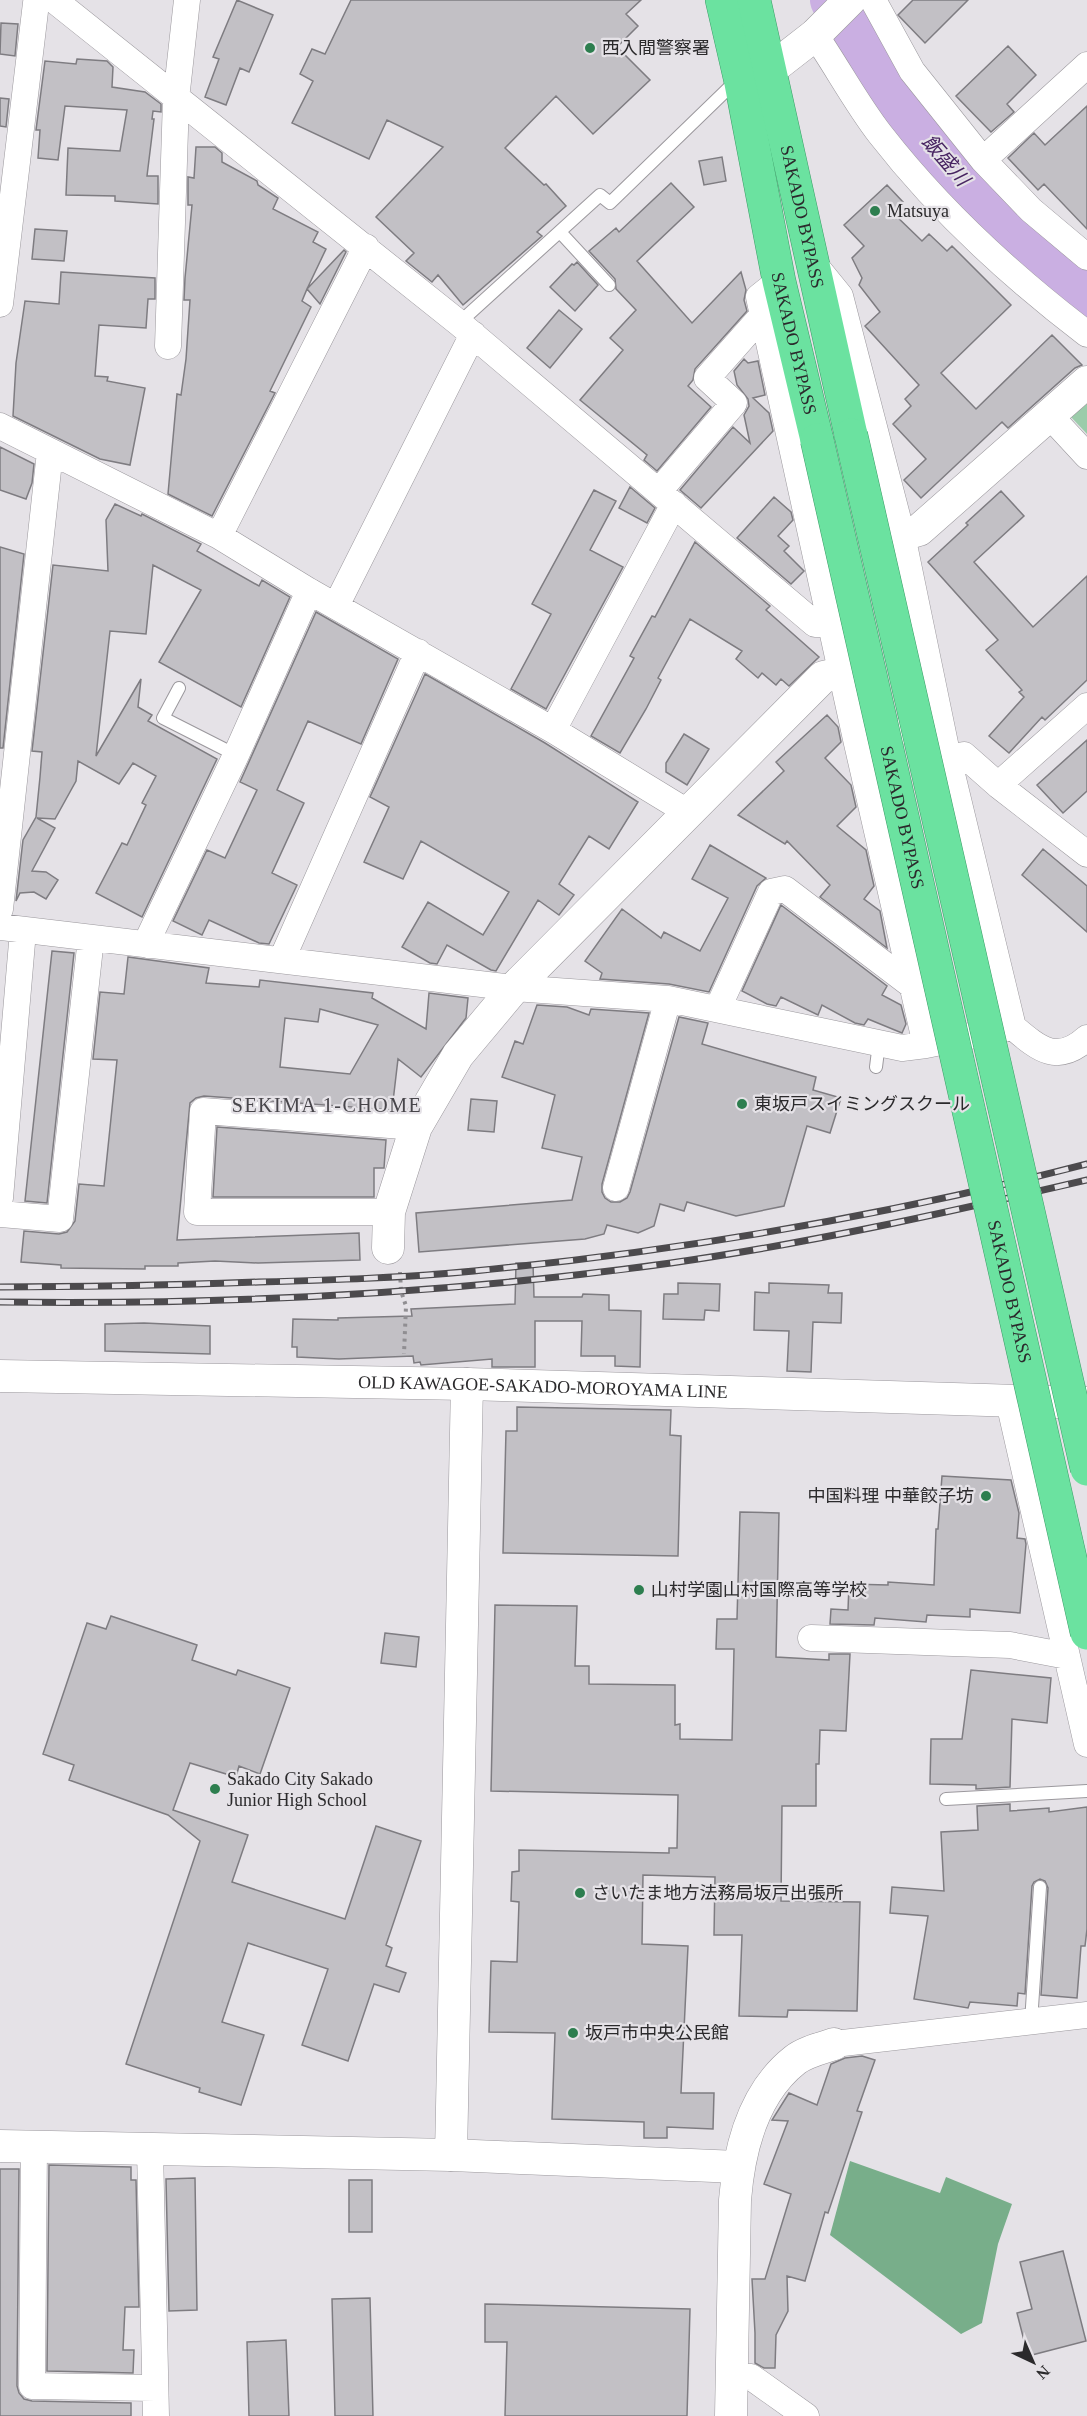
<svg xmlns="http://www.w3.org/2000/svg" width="1087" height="2416" font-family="'Times New Roman','Noto Sans JP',serif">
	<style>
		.green { fill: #9bccaa }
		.forest { fill: #78ae8a }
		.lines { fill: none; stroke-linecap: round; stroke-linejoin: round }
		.river { stroke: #caafe2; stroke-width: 48 }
		.building { fill: #c2c0c5; stroke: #7e7c81; stroke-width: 1.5; fill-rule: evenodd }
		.service-casing { stroke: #9b989d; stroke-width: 14 }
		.minor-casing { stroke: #9b989d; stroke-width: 27 }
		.tertiary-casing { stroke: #9b989d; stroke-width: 33 }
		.trunk-casing { stroke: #3d9c68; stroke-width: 34 }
		.path { stroke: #908e92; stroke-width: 4; stroke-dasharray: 3 4.5; stroke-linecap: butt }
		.service { stroke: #fff; stroke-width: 12 }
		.minor { stroke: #fff; stroke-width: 26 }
		.tertiary { stroke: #fff; stroke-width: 32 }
		.trunk { stroke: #6be2a0; stroke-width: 33 }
		.rail-casing { stroke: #4c4a4d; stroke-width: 7 }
		.rail { stroke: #e5e2e7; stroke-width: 4.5; stroke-dasharray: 14; stroke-linecap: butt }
		.trunk-bridge-casing { stroke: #3d9c68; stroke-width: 34; stroke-linecap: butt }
		.trunk-bridge { stroke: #6be2a0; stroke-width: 33 }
		.poi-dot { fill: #2d7e4f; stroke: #e5e2e7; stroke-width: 2 }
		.labels { text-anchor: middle; stroke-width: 4.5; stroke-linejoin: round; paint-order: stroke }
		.poi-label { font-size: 18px; fill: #2b2a2c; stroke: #e5e2e7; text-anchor: start }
		.street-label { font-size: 18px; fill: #2b2a2c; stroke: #e5e2e7 }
		.water-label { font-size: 20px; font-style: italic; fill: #482562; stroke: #e5e2e7 }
		.neighbourhood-label { font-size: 20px; letter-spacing: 1.5px; fill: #47454a; stroke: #e5e2e7 }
	</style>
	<rect width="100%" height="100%" fill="#e5e2e7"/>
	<!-- green -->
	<path class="green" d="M 1087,403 L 1087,434 L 1071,417 Z"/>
	<!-- forest -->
	<path class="forest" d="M 850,2161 L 940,2193 L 946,2177 L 1012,2204 L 998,2244 L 982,2323 L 961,2334 L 830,2235 Z"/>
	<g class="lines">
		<!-- river -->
		<path class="river" d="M 834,0 C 860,42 886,86 917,125 C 966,188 1023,246 1087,295"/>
	</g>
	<!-- building -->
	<path class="building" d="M 237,0 L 273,15 L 249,72 L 240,68 L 226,105 L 205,97 L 219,59 L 213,57 Z
		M 351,0 L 641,0 L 626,14 L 638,26 L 617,47 L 650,80 L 593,134 L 556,96 L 505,148 L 544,185 L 546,184 L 566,206 L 537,232 L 542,236 L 463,305 L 438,275 L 432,282 L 406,261 L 414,253 L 376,217 L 443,147 L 387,120 L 369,159 L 292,123 L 313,81 L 300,74 L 312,49 L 325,54 Z
		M 913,0 L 968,0 L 925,43 L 898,15 Z
		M 1,23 L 18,24 L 15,56 L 0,54 Z
		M 1008,46 L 1036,75 L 1007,104 L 1014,112 L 991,132 L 956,96 Z
		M 77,59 L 107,61 L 113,67 L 112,87 L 145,92 L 161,104 L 161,112 L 153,111 L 152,119 L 154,119 L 147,176 L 158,176 L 158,204 L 115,201 L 115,196 L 66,195 L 68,148 L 120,151 L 127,110 L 65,106 L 58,160 L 38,158 L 40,130 L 36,130 L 45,61 L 76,64 Z
		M 0,98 L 9,99 L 6,127 L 0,126 Z
		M 1087,106 L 1087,229 L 1044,184 L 1038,190 L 1008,158 L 1034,133 L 1045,145 Z
		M 196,147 L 215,147 L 222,153 L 222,162 L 257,181 L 258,185 L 278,198 L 273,209 L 318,232 L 313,242 L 326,249 L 307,289 L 344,250 L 346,252 L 320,304 L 307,289 L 302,301 L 311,307 L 270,391 L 275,393 L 212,516 L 168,494 L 177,394 L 181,395 L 186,359 L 190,300 L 184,300 L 185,278 L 192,205 L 188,205 L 188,177 L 194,178 Z
		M 722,157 L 726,181 L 704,185 L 699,161 Z
		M 671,183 L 694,207 L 637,261 L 692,323 L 741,272 L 746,290 L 744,300 L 747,311 L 695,369 L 693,380 L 688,386 L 711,407 L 657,471 L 644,460 L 647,455 L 580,400 L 623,350 L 610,338 L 636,310 L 616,289 L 615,279 L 589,251 L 616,228 L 619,232 Z
		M 887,185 L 903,202 L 892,212 L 922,241 L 929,234 L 947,251 L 952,246 L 1011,305 L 941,373 L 976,409 L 1052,335 L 1082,365 L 1075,368 L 1008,428 L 1002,422 L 921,498 L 904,480 L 926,459 L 893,424 L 911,406 L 905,399 L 919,385 L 865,326 L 880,312 L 859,285 L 862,278 L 852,258 L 864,246 L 844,225 Z
		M 35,229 L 67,231 L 64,261 L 32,259 Z
		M 577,262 L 598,285 L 575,311 L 550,287 L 572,264 L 574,265 Z
		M 61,272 L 155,278 L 155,299 L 148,299 L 146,328 L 99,325 L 95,376 L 108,377 L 107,381 L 145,388 L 130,465 L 100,459 L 13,416 L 16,363 L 25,301 L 59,304 Z
		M 559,310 L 582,329 L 550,368 L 527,348 Z
		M 744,359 L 748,363 L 758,361 L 765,395 L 753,398 L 769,413 L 773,431 L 701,508 L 680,490 L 733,427 L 750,443 L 744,415 L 749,406 L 748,399 L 737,385 L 734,371 Z
		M 0,447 L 34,464 L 32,483 L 26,499 L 0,490 Z
		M 630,487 L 655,508 L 647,523 L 619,508 Z
		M 594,490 L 616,501 L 590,550 L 623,567 L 546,709 L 511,689 L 551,614 L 532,604 Z
		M 1001,491 L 1024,516 L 974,562 L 1033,627 L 1087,576 L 1087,680 L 1045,720 L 1042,717 L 1009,753 L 989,736 L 1024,697 L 1019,692 L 1022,690 L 986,650 L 998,640 L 928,562 L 968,525 L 966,523 Z
		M 774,497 L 791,512 L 793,520 L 778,536 L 789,546 L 784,551 L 804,571 L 791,584 L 737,538 Z
		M 115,504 L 141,516 L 142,514 L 201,544 L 197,551 L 259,586 L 262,580 L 290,597 L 241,707 L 159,662 L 201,590 L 153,565 L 146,634 L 110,631 L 96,756 L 141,679 L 138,707 L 152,715 L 148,721 L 217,759 L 142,917 L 96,893 L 122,843 L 127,845 L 146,805 L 142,803 L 156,776 L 133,763 L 119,784 L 78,761 L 76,781 L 55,819 L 37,818 L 55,828 L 32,871 L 46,872 L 58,880 L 46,899 L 34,892 L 20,893 L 16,901 L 23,840 L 36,817 L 40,777 L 42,752 L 32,751 L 53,565 L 108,571 L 106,520 Z
		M 695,542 L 770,606 L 766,610 L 819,657 L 789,686 L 781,679 L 776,685 L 762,673 L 758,678 L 736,659 L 742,651 L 690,619 L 658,678 L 661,680 L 646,709 L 620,753 L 591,736 L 634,658 L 630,656 L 652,616 L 655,617 Z
		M 0,547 L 24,554 L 3,748 L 0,748 Z
		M 316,612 L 398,659 L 361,744 L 308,721 L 277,790 L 304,803 L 272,873 L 297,885 L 269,944 L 259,943 L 209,920 L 202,935 L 173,921 L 207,850 L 225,858 L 257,790 L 240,782 Z
		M 425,674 L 545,743 L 638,802 L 609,849 L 589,836 L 559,884 L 574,895 L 559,915 L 538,900 L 496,971 L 491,970 L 447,945 L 437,964 L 430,963 L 402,947 L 428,902 L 483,935 L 509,892 L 421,841 L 403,879 L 364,862 L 389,807 L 370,797 Z
		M 827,715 L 838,727 L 841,742 L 825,758 L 851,785 L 856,807 L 837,826 L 866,850 L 874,886 L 864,899 L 880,911 L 887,948 L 820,897 L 830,885 L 787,841 L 785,844 L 738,815 L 784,771 L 776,762 Z
		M 684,734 L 709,749 L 687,785 L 666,772 L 666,763 Z
		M 1087,740 L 1087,791 L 1063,813 L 1037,785 Z
		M 710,845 L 766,878 L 757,886 L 709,992 L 669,984 L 600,979 L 602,973 L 585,961 L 622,909 L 661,938 L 664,932 L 700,951 L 728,898 L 692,879 Z
		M 1043,849 L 1087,886 L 1087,932 L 1022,875 Z
		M 781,905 L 887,986 L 882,995 L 901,1005 L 906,1024 L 902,1033 L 868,1019 L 864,1025 L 855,1023 L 822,1005 L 818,1015 L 781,997 L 776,1006 L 767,1004 L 742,991 Z
		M 52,951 L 74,953 L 47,1203 L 25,1201 Z
		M 128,957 L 209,968 L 206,983 L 259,987 L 260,980 L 373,993 L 372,998 L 426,1029 L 429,993 L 468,998 L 466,1018 L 421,1077 L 398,1059 L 392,1110 L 204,1096 L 196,1098 L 190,1103 L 177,1240 L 359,1233 L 360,1260 L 258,1263 L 215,1261 L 178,1263 L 178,1266 L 145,1266 L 145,1269 L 61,1268 L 61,1265 L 21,1262 L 24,1231 L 59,1234 L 67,1232 L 75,1221 L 79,1184 L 104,1186 L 117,1060 L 93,1059 L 100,992 L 124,994 ZM 320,1009 L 378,1025 L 350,1074 L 280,1067 L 285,1018 L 318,1022 Z
		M 537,1005 L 567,1007 L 589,1015 L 591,1009 L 649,1013 L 602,1184 L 602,1192 L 605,1198 L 611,1202 L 620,1202 L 627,1198 L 630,1192 L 679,1017 L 708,1023 L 702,1044 L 816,1077 L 813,1090 L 841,1098 L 830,1133 L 807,1126 L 784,1206 L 736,1216 L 687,1202 L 684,1211 L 660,1204 L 654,1226 L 638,1233 L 607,1225 L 604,1234 L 585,1239 L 419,1252 L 416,1213 L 572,1200 L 582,1157 L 542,1148 L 555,1095 L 502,1077 L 515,1041 L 523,1044 Z
		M 471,1099 L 497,1101 L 494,1132 L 468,1130 Z
		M 217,1127 L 386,1140 L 384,1168 L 374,1168 L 374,1197 L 213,1197 Z
		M 516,1263 L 533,1263 L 534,1297 L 582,1297 L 583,1294 L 609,1295 L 609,1310 L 641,1311 L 640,1367 L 615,1366 L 615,1356 L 581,1356 L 582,1321 L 535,1321 L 535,1367 L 492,1367 L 492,1359 L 421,1365 L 420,1362 L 414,1363 L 413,1356 L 339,1359 L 297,1357 L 297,1347 L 292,1347 L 293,1319 L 338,1320 L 338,1318 L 412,1316 L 411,1309 L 515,1304 Z
		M 678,1283 L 720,1284 L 719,1311 L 705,1310 L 704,1320 L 663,1319 L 664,1294 L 678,1294 Z
		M 769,1283 L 829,1285 L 828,1293 L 842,1293 L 841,1323 L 813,1322 L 811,1372 L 787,1371 L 789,1331 L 754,1330 L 755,1292 L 769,1293 Z
		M 144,1323 L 210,1326 L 210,1354 L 105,1351 L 105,1324 Z
		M 517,1407 L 671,1410 L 670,1435 L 681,1436 L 678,1556 L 503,1553 L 506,1431 L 517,1431 Z
		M 942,1476 L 1011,1480 L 1019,1513 L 1017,1538 L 1025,1539 L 1026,1544 L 1020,1613 L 970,1609 L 970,1617 L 927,1615 L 926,1622 L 875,1618 L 874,1625 L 830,1624 L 831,1609 L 848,1610 L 849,1584 L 888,1585 L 888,1582 L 934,1585 L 936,1529 L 938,1529 Z
		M 740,1512 L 779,1513 L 776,1657 L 829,1660 L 829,1654 L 850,1654 L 846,1731 L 820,1730 L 819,1764 L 816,1764 L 816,1806 L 782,1806 L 781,1901 L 860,1902 L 857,2011 L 788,2010 L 787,2017 L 739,2016 L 742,1935 L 714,1935 L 715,1877 L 643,1875 L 642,1944 L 688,1946 L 681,2093 L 714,2093 L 713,2129 L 667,2127 L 667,2138 L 644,2138 L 644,2122 L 552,2119 L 555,2033 L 489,2032 L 491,1961 L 517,1962 L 519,1902 L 511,1901 L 512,1872 L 519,1871 L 519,1850 L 669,1853 L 669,1848 L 677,1848 L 678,1795 L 491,1791 L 495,1605 L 577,1606 L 575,1666 L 589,1666 L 589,1684 L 675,1685 L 675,1725 L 680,1724 L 680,1739 L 732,1740 L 734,1649 L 716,1649 L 717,1619 L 737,1619 Z
		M 111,1616 L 197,1645 L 192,1660 L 236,1675 L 238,1670 L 290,1688 L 260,1774 L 239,1766 L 236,1777 L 190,1763 L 173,1810 L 248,1835 L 232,1882 L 345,1919 L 376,1826 L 421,1841 L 386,1945 L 392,1948 L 386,1966 L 406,1973 L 399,1992 L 374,1984 L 348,2061 L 302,2045 L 328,1969 L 248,1943 L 222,2022 L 264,2035 L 241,2105 L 199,2092 L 200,2088 L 126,2064 L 200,1841 L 168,1815 L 69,1780 L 74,1765 L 43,1754 L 87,1623 L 106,1629 Z
		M 385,1633 L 419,1637 L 416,1667 L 381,1663 Z
		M 971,1670 L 1051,1678 L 1047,1723 L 1012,1719 L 1010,1787 L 976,1789 L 976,1785 L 930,1784 L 931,1739 L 962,1739 Z
		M 1010,1804 L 1010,1811 L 1049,1808 L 1049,1812 L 1087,1807 L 1087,1929 L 1085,1946 L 1081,1946 L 1077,1998 L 1041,1995 L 1048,1888 L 1045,1881 L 1040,1879 L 1034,1882 L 1032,1886 L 1025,1994 L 1018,1993 L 1017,2006 L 970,2002 L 968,2008 L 914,1999 L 928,1916 L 890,1913 L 892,1887 L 944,1891 L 941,1832 L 978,1830 L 977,1806 Z
		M 862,2056 L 875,2060 L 857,2111 L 862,2112 L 828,2213 L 825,2212 L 805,2281 L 787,2276 L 788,2311 L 776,2335 L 775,2368 L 764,2368 L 755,2363 L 755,2333 L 752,2279 L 765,2279 L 791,2194 L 764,2184 L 788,2121 L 772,2120 L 789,2093 L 817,2105 L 831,2064 L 845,2058 Z
		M 49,2165 L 131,2167 L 131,2180 L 136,2180 L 139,2307 L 125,2307 L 123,2350 L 134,2350 L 133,2373 L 47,2371 Z
		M 0,2169 L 19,2169 L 17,2386 L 19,2393 L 24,2399 L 32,2401 L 131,2403 L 131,2416 L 0,2416 Z
		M 195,2178 L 197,2310 L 169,2311 L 166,2179 Z
		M 349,2180 L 372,2180 L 372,2232 L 349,2232 Z
		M 1063,2251 L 1086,2341 L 1028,2356 L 1017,2313 L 1032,2309 L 1020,2262 Z
		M 370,2298 L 373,2416 L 335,2416 L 332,2299 Z
		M 485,2304 L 690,2309 L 687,2416 L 505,2416 L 507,2342 L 485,2342 Z
		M 286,2340 L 289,2416 L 249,2416 L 247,2342 Z"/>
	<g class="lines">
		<!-- service casing -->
		<g class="service-casing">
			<path id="service" d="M 560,232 L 609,285
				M 459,323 L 600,195 L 610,203 L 737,80
				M 179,688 L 163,718 L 236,755
				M 876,1067 L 879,1043
				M 946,1799 L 1087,1791
				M 1031,2022 L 1040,1887"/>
		</g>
		<!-- minor casing -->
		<g class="minor-casing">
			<path id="minor" d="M 54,0 L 459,323 L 815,624 L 831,622
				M 873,0 L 912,71 L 983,160 L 1031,210 L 1087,257
				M 815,35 C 837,67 856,103 880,134 C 939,210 1011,276 1087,334
				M 983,160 L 1087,65
				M 814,264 L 840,296 L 902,535 L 948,758 L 1013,1027 C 1039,1049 1057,1065 1087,1038
				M 779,281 L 759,297 L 856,739
				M 0,304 L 36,3 L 39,0
				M 168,346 L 176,99 L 187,0
				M 1050,416 L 1087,456
				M 0,426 L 219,536 L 309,591 L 553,730 L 689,813
				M 659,491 L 734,403 L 707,378 L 762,316
				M 219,536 L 366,247
				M 336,606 L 473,334
				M 553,730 L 674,504
				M 901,731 L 856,739 L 926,1045 L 1004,1029
				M 948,758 L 964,755 L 998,785 L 1087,854
				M 998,785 L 1087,706
				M 0,909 L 50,452
				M 0,927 L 514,988 L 668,999 L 902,1048 L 926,1045
				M 148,945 L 149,937 L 236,755 L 309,591
				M 282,959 L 418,652
				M 718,1008 L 771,892 L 785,889 L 914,987
				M 616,1188 L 668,999
				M 0,1198 L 23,931
				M 389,1212 L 197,1212 L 203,1111 L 416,1127
				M 0,1214 L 60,1219 L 91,938
				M 1009,1402 L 1087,1744
				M 811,1638 L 1010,1645 L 1067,1656
				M 834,2044 L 1087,2015
				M 34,2146 L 32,2386 L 155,2388
				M 150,2149 L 156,2416
				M 732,2376 L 751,2377 L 806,2416"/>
		</g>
		<!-- tertiary casing -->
		<g class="tertiary-casing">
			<g id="tertiary">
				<path d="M 747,76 L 770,70 L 815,35 L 850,0"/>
				<path d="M 902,535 L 919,530 L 1087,382"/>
				<path d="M 388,1248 L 389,1212 L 416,1127 L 458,1055 L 514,988 L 823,677 L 841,673"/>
				<path id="s1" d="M 0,1376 L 467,1384 L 1087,1403"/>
				<path d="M 0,2146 L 451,2155 L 738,2167"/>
				<path d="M 451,2155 L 467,1384"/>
				<path d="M 731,2416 L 735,2200 C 739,2150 753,2093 795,2060 C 805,2052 822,2048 834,2044"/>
			</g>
		</g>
		<!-- trunk casing -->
		<g class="trunk-casing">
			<g id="trunk">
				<path id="s2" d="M 722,0 L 740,78 L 779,281 L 817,440"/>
				<path id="s3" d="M 754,0 L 851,435"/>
			</g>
		</g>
		<!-- path -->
		<path class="path" d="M 400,1272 L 401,1291 L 406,1306 L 404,1354"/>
		<!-- service -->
		<use href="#service" class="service"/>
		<!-- minor -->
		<use href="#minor" class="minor"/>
		<!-- tertiary -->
		<use href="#tertiary" class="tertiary"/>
		<!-- trunk -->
		<use href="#trunk" class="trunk"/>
		<!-- rail casing -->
		<g class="rail-casing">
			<path id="rail" d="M 0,1287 C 86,1287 173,1285 259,1282 C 331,1280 402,1278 474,1271 C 680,1251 886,1216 1087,1164
				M 0,1302 C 225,1305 448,1294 671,1263 C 811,1243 949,1212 1087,1180"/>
		</g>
		<!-- rail -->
		<use href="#rail" class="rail"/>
		<!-- trunk-bridge casing -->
		<g class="trunk-bridge-casing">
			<g id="trunk-bridge">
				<path d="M 851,435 L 1087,1469"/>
				<path id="s4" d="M 817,440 L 1087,1633"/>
			</g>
		</g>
		<!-- trunk-bridge -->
		<use href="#trunk-bridge" class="trunk-bridge"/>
	</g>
	<!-- markers -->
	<g class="poi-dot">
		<circle cx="590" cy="48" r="6"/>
		<circle cx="875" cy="211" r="6"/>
		<circle cx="742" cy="1104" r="6"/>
		<circle cx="986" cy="1496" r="6"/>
		<circle cx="639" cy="1590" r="6"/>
		<circle cx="215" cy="1789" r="6"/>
		<circle cx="580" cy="1893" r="6"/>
		<circle cx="573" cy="2033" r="6"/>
	</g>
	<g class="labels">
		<!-- poi labels -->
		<g class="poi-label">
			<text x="602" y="54">西入間警察署</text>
			<text x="887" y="217">Matsuya</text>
			<text x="754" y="1110">東坂戸スイミングスクール</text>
			<text x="974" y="1502" text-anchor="end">中国料理 中華餃子坊</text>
			<text x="651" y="1596">山村学園山村国際高等学校</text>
			<text x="227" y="1785">Sakado City Sakado<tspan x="227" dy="21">Junior High School</tspan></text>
			<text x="592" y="1899">さいたま地方法務局坂戸出張所</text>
			<text x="585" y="2039">坂戸市中央公民館</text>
		</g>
		<!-- street labels -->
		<g class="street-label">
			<text dy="6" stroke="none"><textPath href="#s3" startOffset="222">SAKADO BYPASS</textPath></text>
			<text dy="6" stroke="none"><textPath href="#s2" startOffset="351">SAKADO BYPASS</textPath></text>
			<text dy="6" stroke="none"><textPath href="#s4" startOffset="387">SAKADO BYPASS</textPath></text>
			<text dy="6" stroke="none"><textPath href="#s4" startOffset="873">SAKADO BYPASS</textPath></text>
			<text dy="6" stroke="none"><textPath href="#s1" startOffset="543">OLD KAWAGOE-SAKADO-MOROYAMA LINE</textPath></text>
		</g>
		<!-- water labels -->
		<g class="water-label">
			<text transform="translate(946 160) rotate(49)" y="7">飯盛川</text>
		</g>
		<!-- neighbourhood labels -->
		<g class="neighbourhood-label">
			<text x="327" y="1112">SEKIMA 1-CHOME</text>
		</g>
	</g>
	<!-- north arrow -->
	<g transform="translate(1033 2362) rotate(136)" stroke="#e5e2e7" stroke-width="4.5" paint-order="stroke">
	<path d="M0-4.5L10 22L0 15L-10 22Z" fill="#2b2a2c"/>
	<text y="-9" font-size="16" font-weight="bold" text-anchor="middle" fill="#2b2a2c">N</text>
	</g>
</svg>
